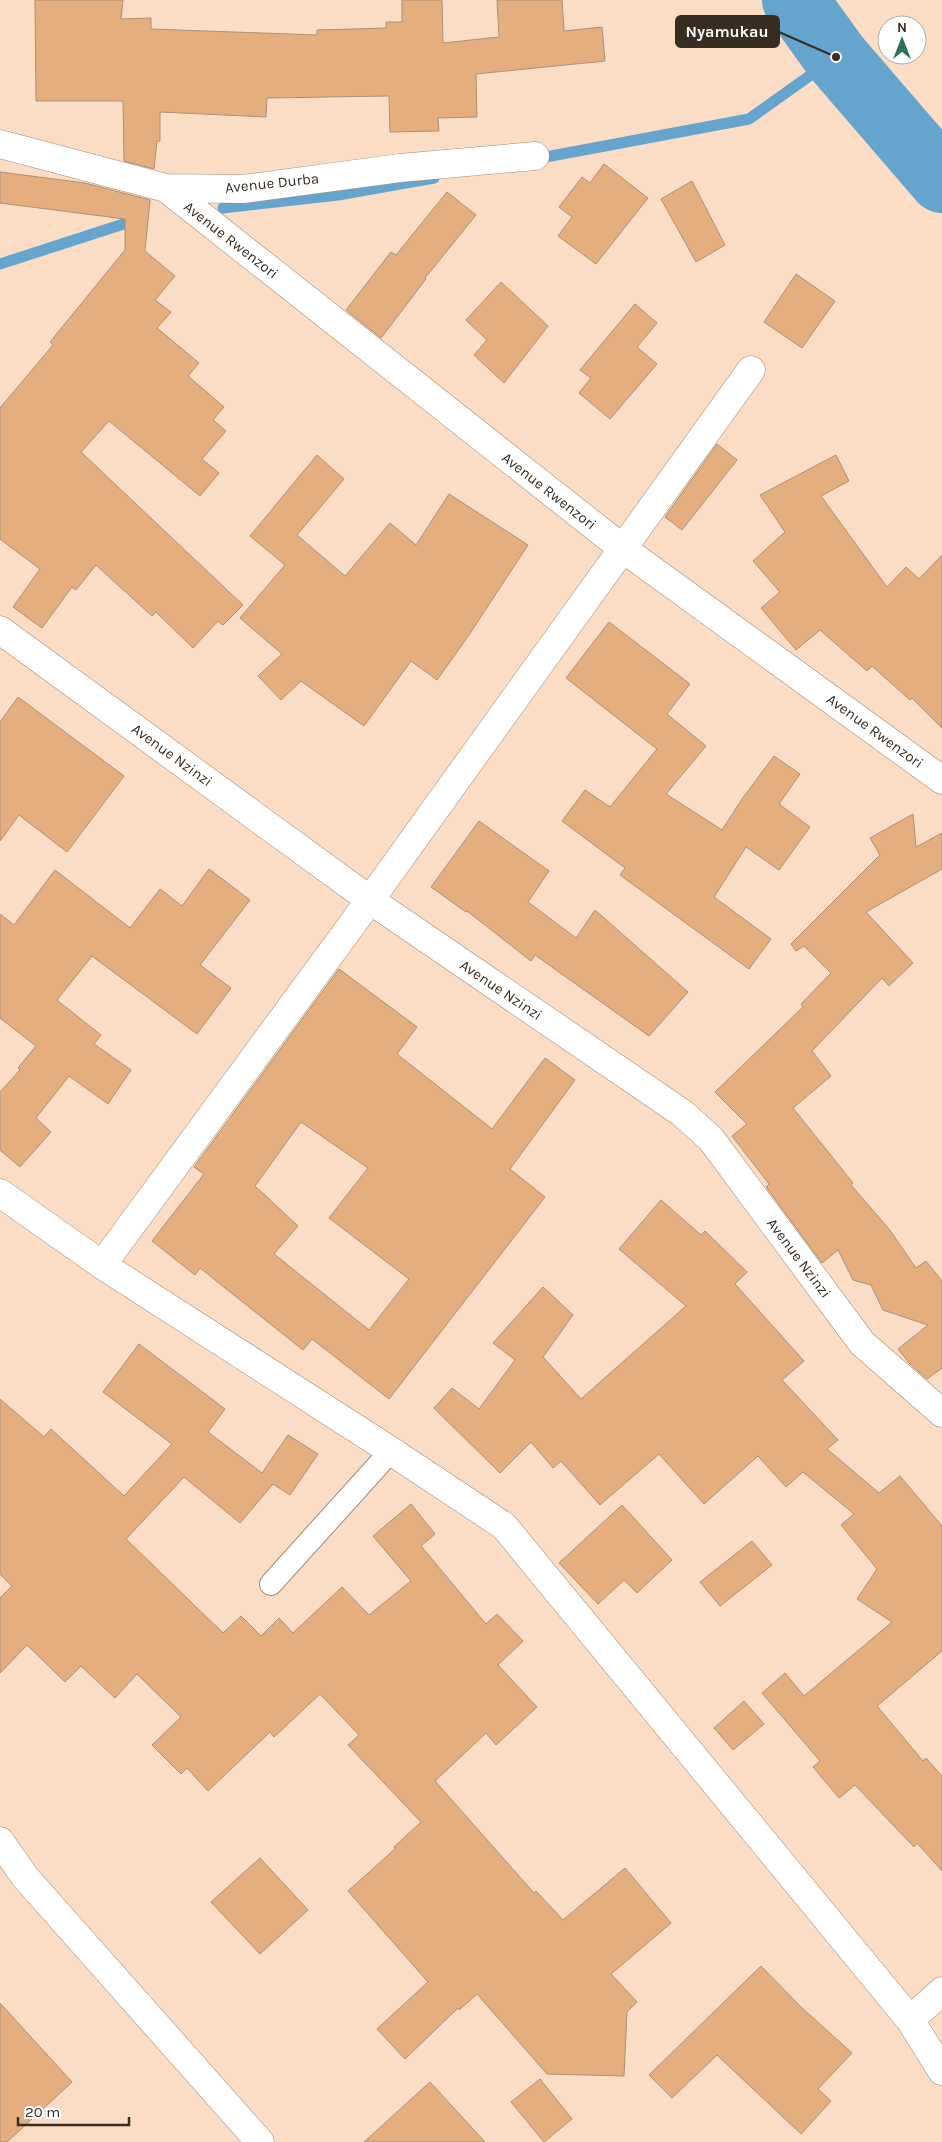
<svg xmlns="http://www.w3.org/2000/svg" width="942" height="2142" font-family="Karla,sans-serif">
	<style>
		.lines { fill: none; stroke-linecap: round; stroke-linejoin: round }
		.stream { stroke: #65a4cd; stroke-width: 11 }
		.river { stroke: #65a4cd; stroke-width: 66 }
		.building { fill: #e4ae7f; stroke: #ab9079; fill-rule: evenodd }
		.service-casing { stroke: #a68a74; stroke-width: 24 }
		.minor-casing { stroke: #a68a74; stroke-width: 29 }
		.service { stroke: #fff; stroke-width: 22 }
		.minor { stroke: #fff; stroke-width: 28 }
		.labels { text-anchor: middle; stroke-width: 4; stroke-linejoin: round; paint-order: stroke }
		.street-label { font-size: 15px; fill: #382d23; stroke: #fff }
		.leader { fill: none; stroke: #382d23; stroke-width: 2 }
		.callout-dot { fill: #382d23; stroke: #fff; stroke-width: 2 }
		.callout { fill: #382d23; stroke: #382d23; stroke-width: 2 }
		.callout-label { font-size: 16px; text-anchor: middle; font-weight: bold; fill: #fff }
	</style>
	<rect width="100%" height="100%" fill="#fbddc5"/>
	<g class="lines">
		<!-- stream -->
		<path class="stream" d="M 535,159 L 749,119 L 836,57
			M 223,208 L 338,195 L 434,178
			M 0,264 L 139,219"/>
		<!-- river -->
		<path class="river" d="M 795,0 L 836,57 L 942,180"/>
	</g>
	<!-- building -->
	<path class="building" d="M 35,0 L 123,0 L 121,19 L 151,18 L 151,29 L 317,35 L 317,30 L 386,28 L 386,22 L 402,22 L 402,0 L 442,0 L 443,43 L 499,37 L 497,0 L 562,0 L 564,31 L 602,27 L 605,61 L 476,74 L 477,117 L 438,118 L 439,131 L 390,132 L 389,96 L 267,98 L 266,117 L 160,112 L 160,141 L 157,141 L 154,169 L 124,161 L 123,101 L 36,101 Z
		M 604,164 L 648,198 L 596,264 L 558,236 L 572,217 L 559,207 L 582,177 L 590,183 Z
		M 0,172 L 85,183 L 150,200 L 145,251 L 175,276 L 155,300 L 171,312 L 157,328 L 199,363 L 188,376 L 224,407 L 213,420 L 226,431 L 202,459 L 219,473 L 200,496 L 109,421 L 81,452 L 243,605 L 223,625 L 218,621 L 193,648 L 156,612 L 152,616 L 96,565 L 76,590 L 72,587 L 42,628 L 13,607 L 40,569 L 0,539 L 0,408 L 53,345 L 50,342 L 125,250 L 125,219 L 0,203 Z
		M 692,181 L 725,245 L 696,262 L 661,199 Z
		M 447,192 L 476,215 L 425,278 L 426,279 L 381,338 L 346,310 L 391,252 L 396,255 Z
		M 796,274 L 835,301 L 802,348 L 764,322 Z
		M 501,282 L 548,326 L 504,383 L 474,355 L 487,340 L 466,320 Z
		M 635,304 L 657,323 L 637,347 L 657,364 L 610,419 L 579,393 L 591,378 L 580,370 Z
		M 717,444 L 737,460 L 682,530 L 665,517 Z
		M 317,455 L 344,479 L 297,535 L 345,576 L 390,523 L 416,545 L 449,494 L 528,545 L 469,635 L 437,680 L 411,661 L 364,726 L 301,681 L 281,700 L 258,676 L 282,654 L 240,618 L 285,565 L 250,536 Z
		M 836,455 L 849,481 L 821,496 L 887,587 L 906,567 L 919,579 L 942,555 L 942,728 L 912,698 L 910,700 L 872,666 L 867,671 L 820,630 L 796,650 L 761,608 L 780,592 L 753,561 L 785,532 L 760,495 Z
		M 609,622 L 690,684 L 667,714 L 706,746 L 666,794 L 722,830 L 742,799 L 774,756 L 800,774 L 779,804 L 810,827 L 779,870 L 746,847 L 714,897 L 771,939 L 749,969 L 620,875 L 625,868 L 562,821 L 585,790 L 610,807 L 657,749 L 566,678 Z
		M 18,697 L 124,776 L 67,852 L 19,815 L 0,841 L 0,722 Z
		M 913,814 L 916,847 L 942,833 L 942,869 L 866,912 L 913,963 L 889,986 L 882,978 L 812,1051 L 831,1076 L 793,1108 L 853,1183 L 851,1185 L 889,1229 L 916,1268 L 926,1261 L 942,1281 L 942,1368 L 927,1379 L 910,1364 L 898,1349 L 928,1325 L 883,1310 L 871,1285 L 853,1280 L 838,1250 L 822,1263 L 766,1187 L 769,1184 L 732,1136 L 747,1124 L 715,1092 L 803,1007 L 801,1004 L 831,973 L 804,946 L 796,951 L 791,944 L 880,855 L 870,838 Z
		M 479,821 L 549,871 L 528,902 L 576,938 L 595,910 L 688,992 L 649,1036 L 535,955 L 531,961 L 467,911 L 466,912 L 431,887 Z
		M 209,869 L 250,900 L 200,965 L 231,988 L 197,1034 L 92,956 L 57,1000 L 101,1035 L 94,1044 L 131,1070 L 108,1104 L 69,1076 L 36,1118 L 51,1132 L 20,1167 L 0,1150 L 0,1092 L 20,1070 L 18,1068 L 36,1046 L 0,1018 L 0,914 L 14,925 L 55,870 L 130,928 L 160,889 L 182,906 Z
		M 339,969 L 417,1027 L 397,1054 L 492,1129 L 545,1058 L 575,1080 L 510,1169 L 545,1197 L 389,1399 L 312,1339 L 303,1350 L 200,1268 L 195,1275 L 152,1241 L 204,1174 L 194,1167 ZM 301,1122 L 368,1168 L 329,1218 L 409,1279 L 369,1330 L 274,1254 L 298,1226 L 255,1186 Z
		M 661,1200 L 701,1235 L 705,1231 L 747,1272 L 735,1284 L 804,1361 L 782,1380 L 838,1440 L 827,1449 L 879,1493 L 900,1476 L 942,1526 L 942,1651 L 877,1706 L 923,1761 L 926,1758 L 942,1776 L 942,1871 L 917,1843 L 914,1847 L 855,1785 L 839,1798 L 813,1767 L 820,1761 L 762,1693 L 785,1673 L 804,1696 L 892,1622 L 857,1599 L 877,1569 L 841,1525 L 854,1514 L 803,1472 L 786,1487 L 758,1456 L 704,1504 L 659,1454 L 600,1505 L 561,1461 L 553,1468 L 531,1442 L 500,1473 L 434,1408 L 452,1388 L 479,1409 L 515,1360 L 493,1343 L 543,1287 L 573,1315 L 543,1357 L 581,1399 L 686,1306 L 619,1249 Z
		M 139,1344 L 225,1409 L 208,1432 L 262,1473 L 288,1435 L 318,1454 L 290,1495 L 273,1484 L 240,1523 L 184,1477 L 126,1539 L 223,1633 L 241,1616 L 261,1636 L 279,1618 L 293,1633 L 342,1587 L 369,1615 L 411,1581 L 373,1536 L 411,1504 L 435,1534 L 421,1546 L 486,1624 L 497,1614 L 523,1641 L 498,1665 L 537,1707 L 496,1745 L 486,1733 L 435,1781 L 534,1893 L 536,1891 L 563,1920 L 625,1868 L 671,1923 L 611,1974 L 637,2002 L 627,2012 L 624,2076 L 547,2074 L 477,1994 L 459,2010 L 458,2008 L 405,2059 L 377,2029 L 428,1982 L 348,1891 L 396,1848 L 394,1847 L 421,1822 L 348,1745 L 359,1735 L 320,1694 L 274,1737 L 270,1732 L 208,1791 L 187,1768 L 181,1774 L 152,1745 L 181,1717 L 137,1674 L 115,1698 L 81,1666 L 65,1682 L 27,1645 L 0,1673 L 0,1598 L 12,1586 L 0,1574 L 0,1399 L 44,1437 L 51,1429 L 124,1496 L 172,1444 L 103,1392 Z
		M 622,1505 L 672,1560 L 637,1593 L 624,1580 L 598,1604 L 559,1563 Z
		M 752,1541 L 772,1565 L 720,1606 L 700,1582 Z
		M 744,1701 L 764,1724 L 733,1750 L 714,1728 Z
		M 260,1858 L 308,1910 L 260,1954 L 211,1902 Z
		M 761,1966 L 801,2007 L 852,2053 L 818,2089 L 831,2101 L 801,2134 L 717,2055 L 672,2098 L 649,2075 Z
		M 0,2003 L 72,2082 L 7,2142 L 0,2142 Z
		M 540,2079 L 572,2119 L 544,2142 L 511,2102 Z
		M 430,2082 L 485,2142 L 364,2142 Z"/>
	<g class="lines">
		<!-- service casing -->
		<g class="service-casing">
			<path id="service" d="M 271,1584 L 391,1451"/>
		</g>
		<!-- minor casing -->
		<g class="minor-casing">
			<path id="minor" d="M 0,144 L 166,188 L 243,189 L 400,168 L 535,156
				M 166,188 L 622,548 L 942,780
				M 0,630 L 370,900 L 682,1113 L 711,1139 L 862,1343 L 942,1413
				M 0,1193 L 102,1265 L 391,1451 L 504,1526 L 910,2020 L 942,2071
				M 102,1265 L 370,900 L 751,370
				M 0,1841 L 25,1877 L 260,2142
				M 910,2020 L 942,1991"/>
		</g>
		<!-- service -->
		<use href="#service" class="service"/>
		<!-- minor -->
		<use href="#minor" class="minor"/>
	</g>
	<g class="labels">
		<!-- street labels -->
		<g class="street-label">
			<text transform="translate(272 183) rotate(-6)" y="5">Avenue Durba</text>
			<text transform="translate(231 240) rotate(38)" y="5">Avenue Rwenzori</text>
			<text transform="translate(549 491) rotate(38)" y="5">Avenue Rwenzori</text>
			<text transform="translate(875 731) rotate(36)" y="5">Avenue Rwenzori</text>
			<text transform="translate(172 755) rotate(36)" y="5">Avenue Nzinzi</text>
			<text transform="translate(501 990) rotate(34)" y="5">Avenue Nzinzi</text>
			<text transform="translate(799 1258) rotate(53)" y="5">Avenue Nzinzi</text>
		</g>
	</g>
	<!-- callouts -->
	<path class="leader" d="M836 57L779 32"/>
	<circle class="callout-dot" cx="836" cy="57" r="5"/>
	<rect class="callout" x="676" y="16" width="103" height="31" rx="5"/>
	<g class="callout-label">
		<text x="727" y="37">Nyamukau</text>
	</g>
	<!-- north arrow -->
	<g transform="translate(902 40)"><circle r="24" fill="#ffffff" stroke="#afaba7"/>
	<path d="M0-4L9 19L0 12L-9 19Z" fill="#31705d"/>
	<text y="-8" font-size="14" font-weight="bold" text-anchor="middle" fill="#382d23">N</text>
	</g>
	<!-- scale -->
	<path d="M18 2117v8h111v-8" fill="none" stroke="#382d23" stroke-width="2.5"/>
	<text x="25" y="2117" font-size="15" fill="#382d23" stroke="#ffffff" stroke-width="4" paint-order="stroke">20 m</text>
</svg>
